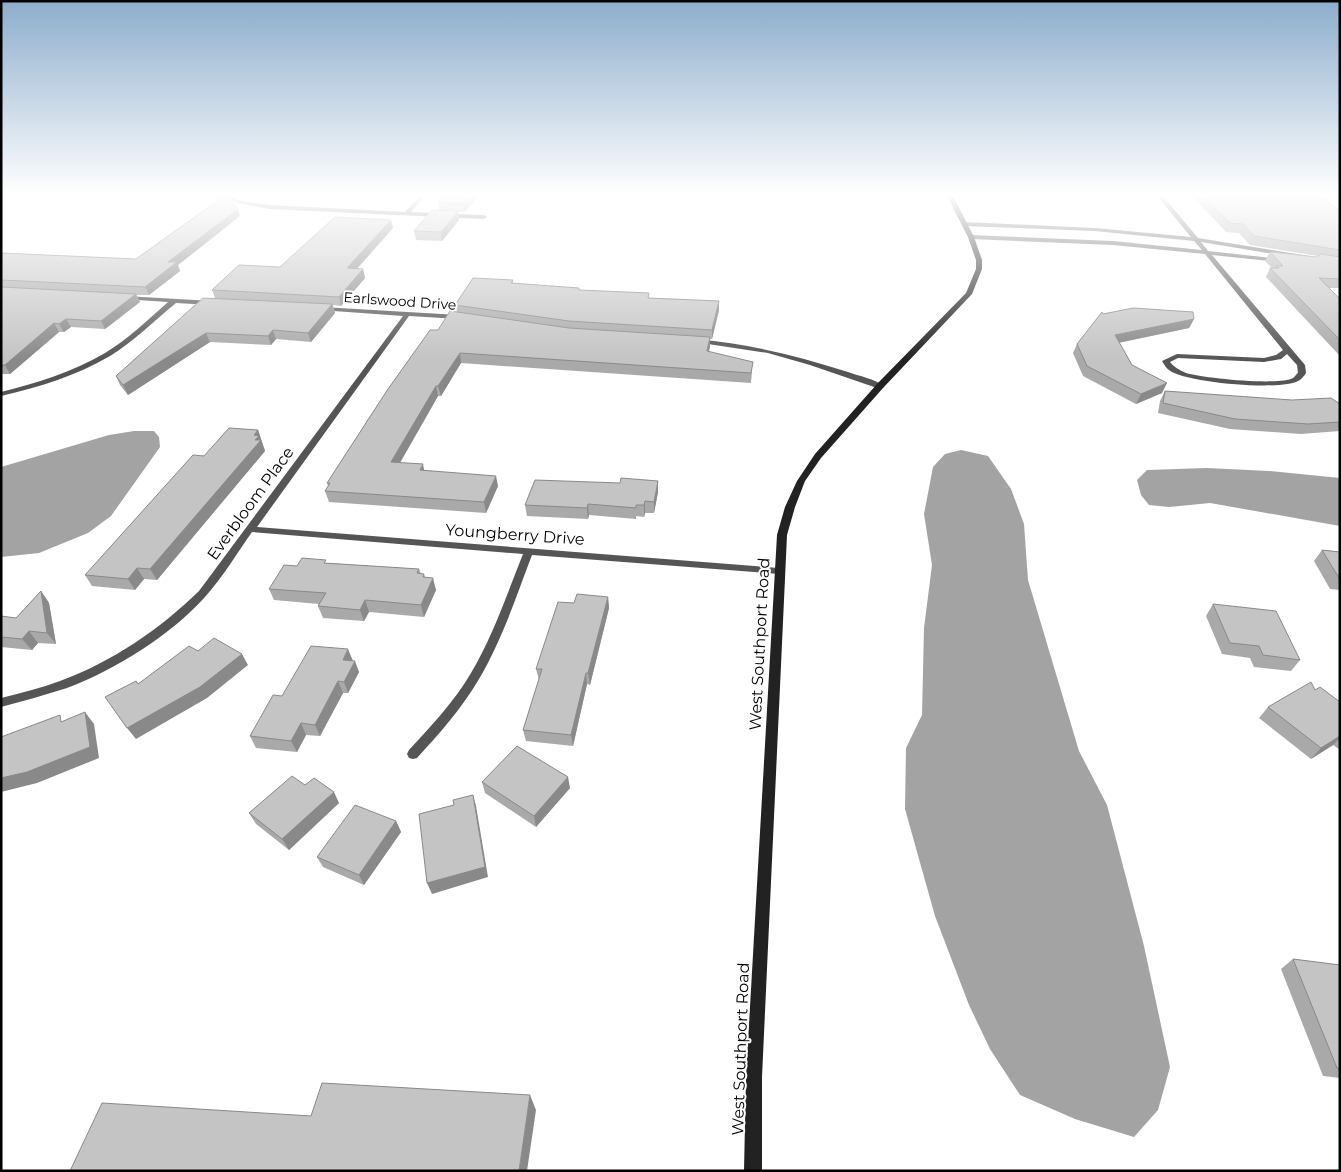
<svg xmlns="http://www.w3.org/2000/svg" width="1341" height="1172" font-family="Montserrat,sans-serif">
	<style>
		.water { fill: #a3a3a3 }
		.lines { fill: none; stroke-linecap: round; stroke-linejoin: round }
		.minor { fill: #555; fill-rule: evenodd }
		.secondary { fill: #222; fill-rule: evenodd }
		.wall { fill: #a9a9a9 }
		.shaded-wall { fill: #898989 }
		.building { fill: #c4c4c4; stroke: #898989 }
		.labels { text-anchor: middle; stroke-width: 4; stroke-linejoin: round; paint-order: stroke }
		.far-street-label { font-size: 14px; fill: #000; stroke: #fff }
		.street-label { font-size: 16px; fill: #000; stroke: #fff }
	</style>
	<rect width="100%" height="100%" fill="#fff"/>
	<!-- water -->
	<path class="water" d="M 134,431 L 154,431 L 159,437 L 160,447 L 111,516 L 88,533 L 39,553 L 1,557 L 1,467 L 109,435 Z
		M 961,450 L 988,456 L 1011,489 L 1024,524 L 1028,580 L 1079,751 L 1107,805 L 1144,946 L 1170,1067 L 1158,1110 L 1134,1137 L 1075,1119 L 1020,1095 L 990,1049 L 969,1005 L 935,916 L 905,809 L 906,748 L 922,715 L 924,628 L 932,565 L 924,514 L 933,467 L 945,454 Z
		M 1207,468 L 1269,471 L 1340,478 L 1340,526 L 1210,503 L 1169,507 L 1149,505 L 1141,495 L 1137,480 L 1147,470 Z"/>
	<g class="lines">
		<!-- minor -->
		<path class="minor" d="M 221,196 L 228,196 L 241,201 L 270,205 L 405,212 L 420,196 L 425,196 L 411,212 L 484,215 L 487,217 L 484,219 L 270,209 L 238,203 Z
			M 1157,196 L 1163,196 L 1198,238 L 1340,261 L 1340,265 L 1201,242 L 1208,251 L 1281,259 L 1281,261 L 1279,262 L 1212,255 L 1305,365 L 1306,373 C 1304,376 1301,380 1298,381 C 1281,391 1185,383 1169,370 C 1166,368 1164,364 1162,361 L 1177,354 L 1264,358 L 1276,355 L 1283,350 L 1205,254 L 1113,245 L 971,239 L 968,237 L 971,235 L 1113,241 L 1202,250 L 1194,241 L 1095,231 L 965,226 L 962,224 L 965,222 L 1095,228 L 1191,237 ZM 1287,354 L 1297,365 L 1298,373 C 1296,374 1295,377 1293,378 C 1279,386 1202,378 1186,373 C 1179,370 1174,367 1170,362 L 1178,358 L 1264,362 L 1281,359 Z
			M 1336,196 L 1340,196 L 1340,199 Z
			M 125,296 L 212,301 L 215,303 L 212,305 L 176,303 C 154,321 134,341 110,356 C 76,376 39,387 1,396 L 1,392 C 37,383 73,372 105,353 C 128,339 148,320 168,302 L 123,299 L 122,298 Z
			M 322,307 L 459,315 L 462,317 L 459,319 L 409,316 L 257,527 L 779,568 L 784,571 L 779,574 L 532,555 C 516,597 502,640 479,679 C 462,708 440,733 417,758 L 413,759 L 409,758 L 407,754 L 409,750 C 431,726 454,702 471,673 C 493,636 507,594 523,554 L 252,532 C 237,553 223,577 205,597 C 171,635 115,670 67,688 C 45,695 23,701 1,707 L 1,698 C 21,693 41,688 60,681 C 112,662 160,629 199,591 L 403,316 L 320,310 L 320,308 Z
			M 697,339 C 749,344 798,356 848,372 C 859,376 875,379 884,386 L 883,388 L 877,388 L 810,365 L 768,353 L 695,342 L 694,341 Z"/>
		<!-- secondary -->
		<path class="secondary" d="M 947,196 L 953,196 L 974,237 L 982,260 L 982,269 L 972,294 L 883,388 L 821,458 L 805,481 L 795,507 L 787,535 L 762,1077 L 762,1171 L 744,1171 L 746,1077 L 777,535 L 785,507 L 797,481 L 815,454 L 877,384 L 966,293 L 976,269 L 976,260 L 968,237 Z"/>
	</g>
	<!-- wall -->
	<path class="wall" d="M 444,196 L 478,196 L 465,212 L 458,212 L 459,220 L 442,241 L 416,240 L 414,231 L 439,210 L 438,202 Z
		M 1192,196 L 1321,196 L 1340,211 L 1340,288 L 1329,288 L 1340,299 L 1340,356 L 1266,277 L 1270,268 L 1272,268 L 1265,261 L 1270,252 L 1317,257 L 1318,256 L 1250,245 L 1239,233 L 1226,232 Z
		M 240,216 L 178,265 L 180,271 L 149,295 L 136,295 L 140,302 L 105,329 L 71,327 L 64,332 L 59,332 L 10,374 L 1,374 L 1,253 L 136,259 Z
		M 391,220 L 393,228 L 357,269 L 363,269 L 365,278 L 341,306 L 333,305 L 335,313 L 311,342 L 276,339 L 271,345 L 210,342 L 128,395 L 120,385 L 116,376 L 215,298 L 212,290 L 280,267 Z
		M 513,280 L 513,283 L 649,298 L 719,301 L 719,310 L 712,339 L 710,339 L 709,351 L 752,372 L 751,383 L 461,363 L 441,396 L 438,396 L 400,463 L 424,470 L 498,486 L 486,513 L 329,502 L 325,491 L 328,486 L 327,483 L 438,330 L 457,312 L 455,305 Z
		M 1103,314 L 1194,319 L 1189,328 L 1119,343 L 1132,365 L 1162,393 L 1136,404 L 1083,376 L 1073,353 L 1077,344 Z
		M 1165,391 L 1340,404 L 1340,431 L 1301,434 L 1230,429 L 1158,413 L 1160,401 Z
		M 258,430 L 265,451 L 157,580 L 144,579 L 135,590 L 92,586 L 85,575 L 204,456 Z
		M 658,492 L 654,513 L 645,513 L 644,517 L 636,516 L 636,519 L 589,515 L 588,519 L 527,516 L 525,505 Z
		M 1322,550 L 1340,552 L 1340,590 L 1330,589 L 1314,561 Z
		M 327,563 L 419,569 L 421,574 L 424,574 L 425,577 L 436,590 L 424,617 L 369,612 L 364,621 L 323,618 L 318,606 L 319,604 L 274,600 L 269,589 L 297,566 Z
		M 41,591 L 49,603 L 56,644 L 38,643 L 32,650 L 1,647 L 1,616 L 16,618 Z
		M 608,597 L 609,608 L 590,685 L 587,684 L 573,746 L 526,741 L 523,730 L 539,680 L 536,669 L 574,603 Z
		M 1213,604 L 1300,660 L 1291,671 L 1254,667 L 1250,658 L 1222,654 L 1206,616 Z
		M 353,661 L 359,672 L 348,693 L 343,693 L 320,736 L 306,735 L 297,752 L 256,748 L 250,736 L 282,696 Z
		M 1315,690 L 1340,702 L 1340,750 L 1333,745 L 1311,759 L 1259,718 L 1268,707 Z
		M 482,782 L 570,788 L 536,827 L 485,793 Z
		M 305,785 L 339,803 L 289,850 L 256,824 L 249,813 Z
		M 396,821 L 401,832 L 364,885 L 323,867 L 317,857 Z
		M 1293,959 L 1340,965 L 1340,1078 L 1323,1076 L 1281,969 Z"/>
	<!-- shaded-wall -->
	<path class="shaded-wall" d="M 469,196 L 478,196 L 465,212 L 463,204 Z
		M 238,209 L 240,216 L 178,265 L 180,271 L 149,295 L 145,287 L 168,262 Z
		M 458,211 L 459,220 L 442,241 L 441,232 Z
		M 391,220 L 393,228 L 349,277 L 347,268 Z
		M 363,269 L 365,278 L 341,306 L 339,297 Z
		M 136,294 L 140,302 L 105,329 L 101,321 Z
		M 719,301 L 719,310 L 712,339 L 712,330 Z
		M 332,304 L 335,313 L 311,342 L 308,333 Z
		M 66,319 L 71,327 L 64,332 L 59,324 Z
		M 1194,319 L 1189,328 L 1111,344 L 1115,335 Z
		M 54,323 L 59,332 L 10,374 L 5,365 Z
		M 273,330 L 276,339 L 271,345 L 268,336 Z
		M 206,333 L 210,342 L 128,395 L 123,385 Z
		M 710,337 L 710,347 L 706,361 L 707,351 Z
		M 460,353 L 461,363 L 441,396 L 438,386 Z
		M 1167,383 L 1162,393 L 1136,404 L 1141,394 Z
		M 436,386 L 438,396 L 394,473 L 391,462 Z
		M 258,430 L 265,451 L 157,580 L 150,569 Z
		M 423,464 L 425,475 L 420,470 Z
		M 496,476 L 498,486 L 486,513 L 484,502 Z
		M 658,481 L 658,492 L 654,513 L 654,502 Z
		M 645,501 L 645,513 L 644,517 L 644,505 Z
		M 588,504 L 589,515 L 588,519 L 587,508 Z
		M 137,568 L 144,579 L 135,590 L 128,579 Z
		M 433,578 L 436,590 L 424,617 L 421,605 Z
		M 41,591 L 49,603 L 56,644 L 47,633 Z
		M 608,597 L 609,608 L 590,685 L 588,673 Z
		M 365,600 L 369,612 L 364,621 L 360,610 Z
		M 29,631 L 38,643 L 32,650 L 22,639 Z
		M 348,649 L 353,661 L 343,660 Z
		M 242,654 L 248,665 L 207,698 L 136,739 L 127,728 Z
		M 355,661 L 359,672 L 348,693 L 344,682 Z
		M 586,673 L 587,684 L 573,746 L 571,735 Z
		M 338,681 L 343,693 L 320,736 L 315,725 Z
		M 85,712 L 94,724 L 99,758 L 37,783 L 1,792 L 1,778 Z
		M 301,723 L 306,735 L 297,752 L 291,741 Z
		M 1340,736 L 1340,738 L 1333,745 L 1311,759 L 1321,748 Z
		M 568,777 L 570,788 L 536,827 L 534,816 Z
		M 334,792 L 339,803 L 289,850 L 282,839 Z
		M 473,795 L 476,806 L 488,877 L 432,894 L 427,883 Z
		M 396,821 L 401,832 L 364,885 L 359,875 Z
		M 530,1095 L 536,1110 L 527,1171 L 519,1171 Z"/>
	<!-- building -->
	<path class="building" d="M 224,196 L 228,196 L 238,209 L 168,262 L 177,262 L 145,287 L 1,280 L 1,253 L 136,259 Z
		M 444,196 L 469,196 L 463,204 L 438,202 Z
		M 1203,196 L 1321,196 L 1340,211 L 1340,250 L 1254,236 L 1243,224 L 1230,223 Z
		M 432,210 L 458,211 L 441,232 L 414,231 Z
		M 335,217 L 391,220 L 347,268 L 363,269 L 339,297 L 212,290 L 239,265 L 280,267 Z
		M 1270,252 L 1317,257 L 1321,254 L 1340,257 L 1340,279 L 1319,278 L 1340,299 L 1340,340 L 1270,268 L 1279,268 L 1276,266 L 1283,266 Z
		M 473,278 L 513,280 L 511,283 L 579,288 L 579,290 L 649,293 L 648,298 L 719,301 L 712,330 L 569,321 L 455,305 Z
		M 1,287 L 136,294 L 101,321 L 66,319 L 59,324 L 54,323 L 5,365 L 1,365 Z
		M 203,298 L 332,304 L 308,333 L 273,330 L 268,336 L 206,333 L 123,385 L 116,376 Z
		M 1133,308 L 1193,312 L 1194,319 L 1115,335 L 1132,365 L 1167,383 L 1141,394 L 1087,366 L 1077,344 L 1102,312 L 1103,314 Z
		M 450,311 L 569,328 L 710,337 L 707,351 L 753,362 L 751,373 L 460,353 L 438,386 L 436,386 L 391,462 L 423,464 L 420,470 L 496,476 L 484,502 L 325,491 L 330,483 L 327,483 L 388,389 L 430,330 L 438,330 Z
		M 1165,391 L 1292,400 L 1331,398 L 1340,404 L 1340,422 L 1308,424 L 1235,419 L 1163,403 Z
		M 229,428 L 258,430 L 254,435 L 259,436 L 255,440 L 261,440 L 150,569 L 137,568 L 128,579 L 85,575 L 193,455 L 204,456 Z
		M 621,478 L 658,481 L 654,502 L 645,501 L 644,505 L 636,505 L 636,508 L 588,504 L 587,508 L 525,505 L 535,480 L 620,483 Z
		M 1322,550 L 1340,552 L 1340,578 L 1339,578 Z
		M 302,558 L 326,560 L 324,563 L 419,569 L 417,573 L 424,574 L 423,577 L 433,578 L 421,605 L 365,600 L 360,610 L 318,606 L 326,593 L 269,589 L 284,565 L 297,566 Z
		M 41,591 L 47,633 L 29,631 L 22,639 L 1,637 L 1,616 L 16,618 Z
		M 577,594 L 608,597 L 588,673 L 586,673 L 571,735 L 523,730 L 542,669 L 536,669 L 558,602 L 574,603 Z
		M 1213,604 L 1276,611 L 1300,660 L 1263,655 L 1259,646 L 1230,643 Z
		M 214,638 L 242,654 L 200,687 L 127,728 L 105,697 L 136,681 L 138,684 L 189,646 L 198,651 Z
		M 311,646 L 348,649 L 343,660 L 355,661 L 344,682 L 338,681 L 315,725 L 301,723 L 291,741 L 250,736 L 273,695 L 282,696 Z
		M 1311,682 L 1315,690 L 1320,687 L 1340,702 L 1340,736 L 1321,748 L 1268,707 Z
		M 85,712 L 90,747 L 27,772 L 1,778 L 1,737 L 60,715 L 61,722 Z
		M 517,746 L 568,777 L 534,816 L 482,782 Z
		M 292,776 L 305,785 L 314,778 L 334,792 L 282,839 L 249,813 Z
		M 473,795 L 485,867 L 427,883 L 419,814 L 454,805 L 453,800 Z
		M 355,805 L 396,821 L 359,875 L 317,857 Z
		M 1293,959 L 1340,965 L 1340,1068 L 1337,1068 Z
		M 322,1083 L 530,1095 L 519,1171 L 70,1171 L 102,1103 L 311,1116 Z"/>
	<!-- sky -->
	<linearGradient id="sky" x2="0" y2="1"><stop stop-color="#8cadcc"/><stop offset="0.54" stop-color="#fff"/><stop offset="1" stop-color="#fff" stop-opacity="0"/></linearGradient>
	<rect width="1341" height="360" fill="url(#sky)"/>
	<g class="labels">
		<!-- far-street labels -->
		<g class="far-street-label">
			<text transform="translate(400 301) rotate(4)" y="5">Earlswood Drive</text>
		</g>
		<!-- street labels -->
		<g class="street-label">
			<text transform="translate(250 503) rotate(-54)" y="6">Everbloom Place</text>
			<text transform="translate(515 534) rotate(4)" y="6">Youngberry Drive</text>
			<text transform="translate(759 644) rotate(-87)" y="6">West Southport Road</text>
			<text transform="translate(740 1049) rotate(-88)" y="6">West Southport Road</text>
		</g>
	</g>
	<!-- border -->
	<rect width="1341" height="1172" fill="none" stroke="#000000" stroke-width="5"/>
</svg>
